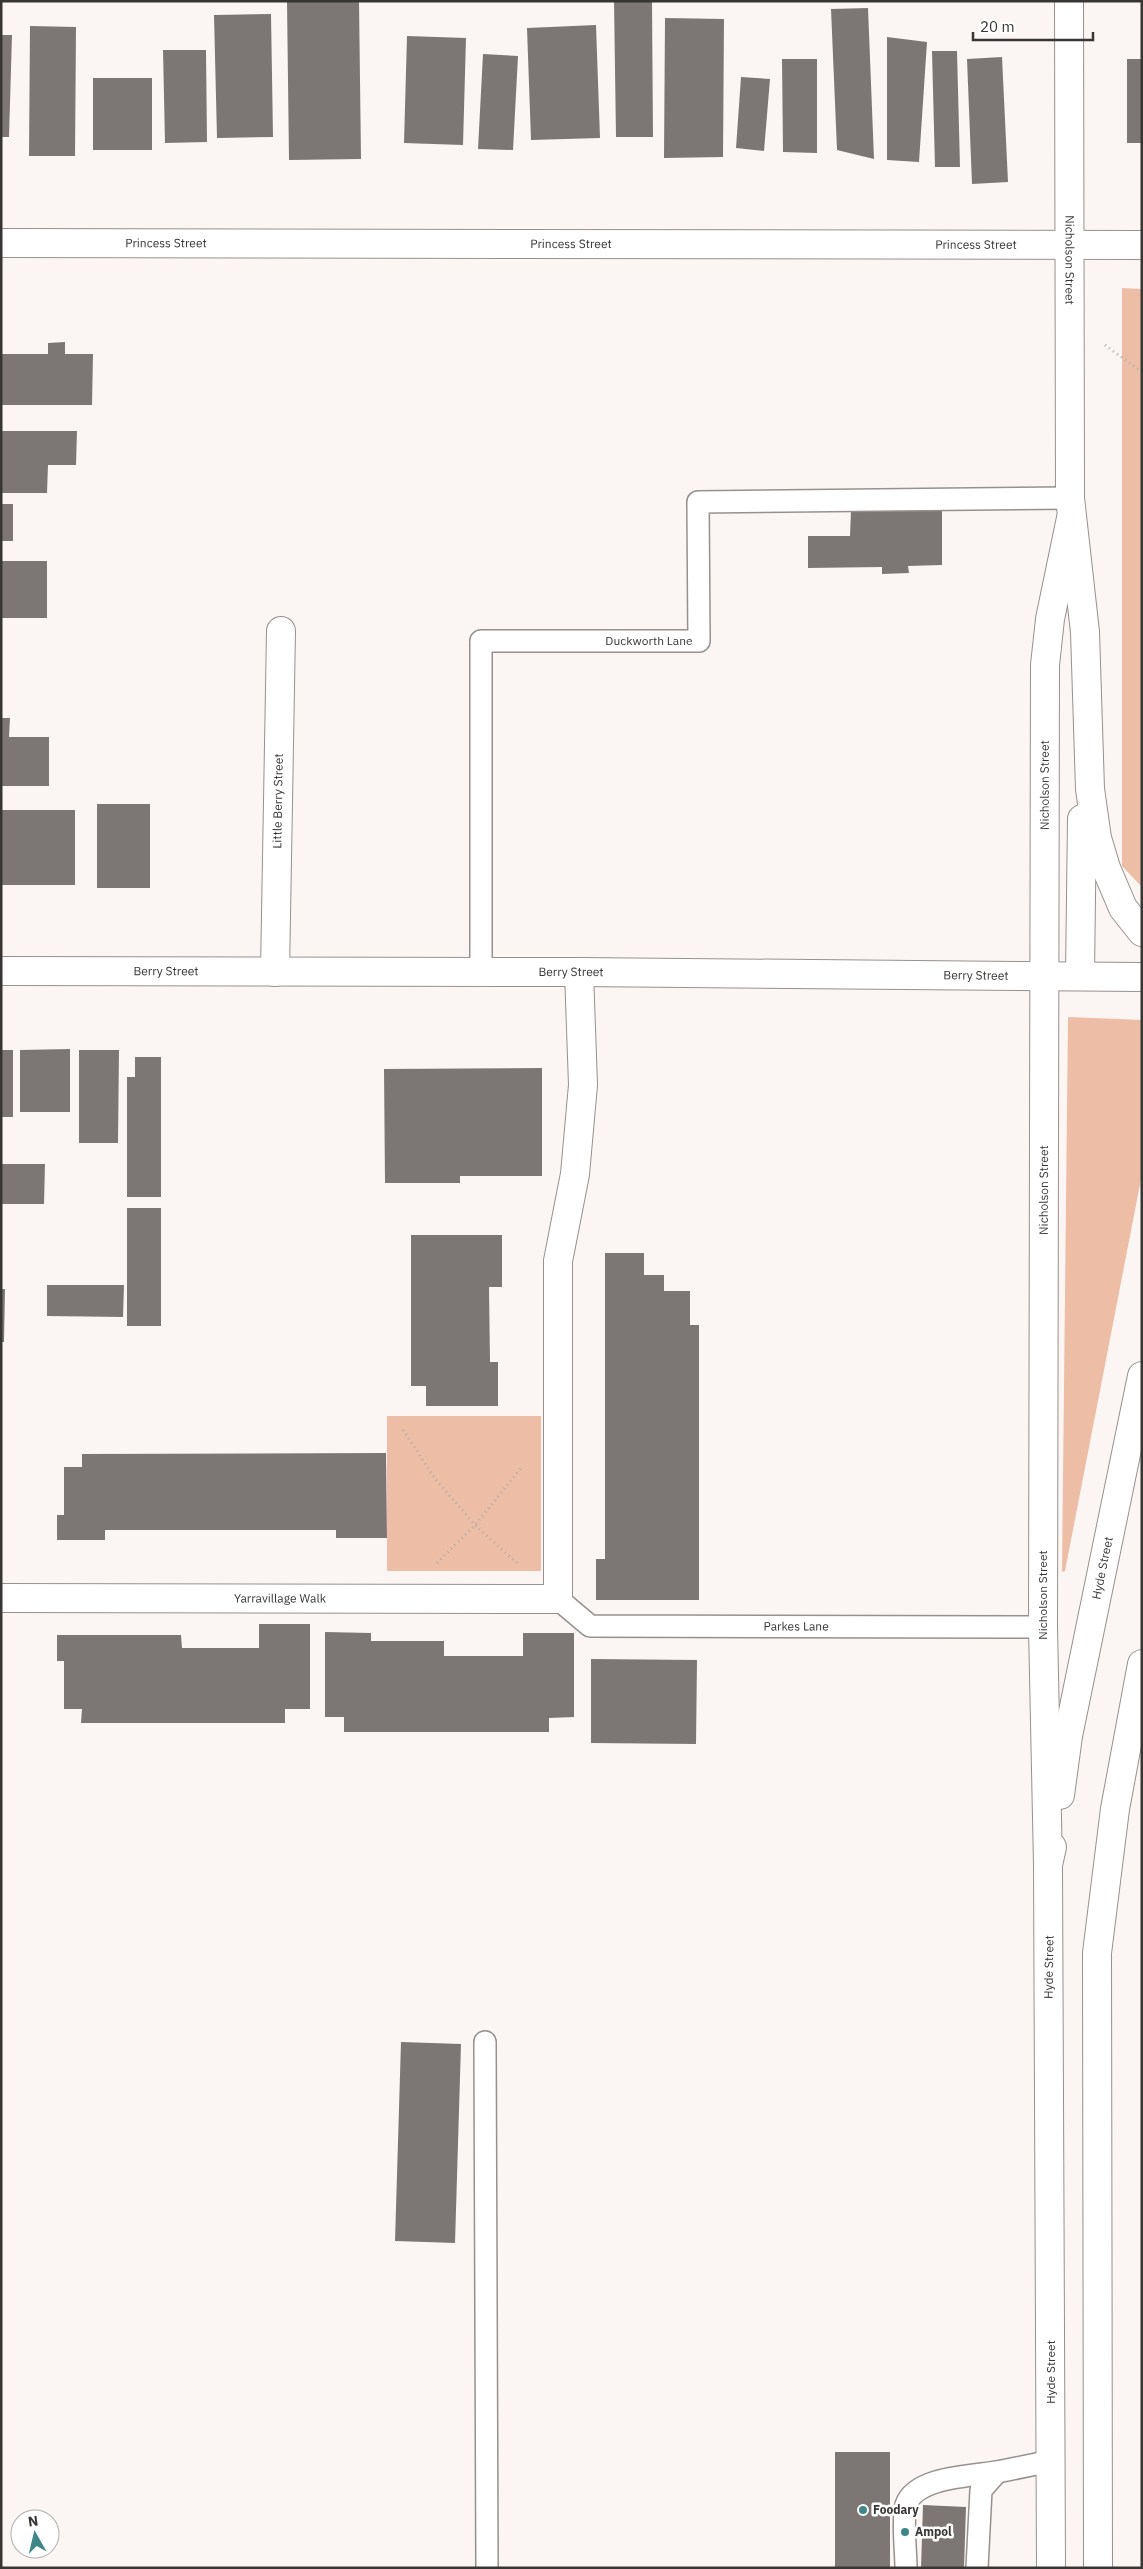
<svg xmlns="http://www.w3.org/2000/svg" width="1143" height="2569" font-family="'IBM Plex Sans',sans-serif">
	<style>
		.green { fill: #edbda5 }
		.building { fill: #7c7775 }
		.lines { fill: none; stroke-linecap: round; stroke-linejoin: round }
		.service-casing { stroke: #96918e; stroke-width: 24 }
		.minor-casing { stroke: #96918e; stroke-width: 30 }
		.tertiary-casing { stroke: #96918e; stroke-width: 30 }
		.path { stroke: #b2aeac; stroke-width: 3; stroke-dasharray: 1 4; stroke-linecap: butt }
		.service { stroke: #fff; stroke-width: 21 }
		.minor { stroke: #fff; stroke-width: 28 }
		.tertiary { stroke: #fff; stroke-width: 28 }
		.poi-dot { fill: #3e8688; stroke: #fff; stroke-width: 2 }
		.labels { text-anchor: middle; stroke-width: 5; stroke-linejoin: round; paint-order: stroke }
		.street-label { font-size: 12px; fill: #383635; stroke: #fff }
		.poi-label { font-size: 12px; font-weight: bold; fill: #383635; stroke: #fff; text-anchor: start }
	</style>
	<rect width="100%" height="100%" fill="#fbf6f3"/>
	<!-- green -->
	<path class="green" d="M 1122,288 L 1142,289 L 1142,887 L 1122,866 Z
		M 1068,1017 L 1142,1020 L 1142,1174 L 1065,1571 L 1062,1572 Z
		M 387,1416 L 541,1416 L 541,1571 L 387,1571 Z"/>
	<!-- building -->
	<path class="building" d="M 287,1 L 359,1 L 361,159 L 289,160 Z
		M 614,1 L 652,1 L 653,137 L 616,137 Z
		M 868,8 L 874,159 L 837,150 L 831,9 Z
		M 271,14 L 273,137 L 217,138 L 214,15 Z
		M 665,18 L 724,19 L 723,157 L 664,158 Z
		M 596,25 L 600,138 L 531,140 L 527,28 Z
		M 30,26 L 76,27 L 75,156 L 29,156 Z
		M 1,35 L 12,35 L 9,137 L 1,137 Z
		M 407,36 L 466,38 L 463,145 L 404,143 Z
		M 887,37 L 927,42 L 919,162 L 887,160 Z
		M 163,50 L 206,50 L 207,142 L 165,143 Z
		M 932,51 L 957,51 L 960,167 L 935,167 Z
		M 483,54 L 518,56 L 513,150 L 478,149 Z
		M 1002,57 L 1008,182 L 972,184 L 967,59 Z
		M 782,59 L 817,59 L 817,153 L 783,152 Z
		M 1127,59 L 1142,59 L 1142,143 L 1127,143 Z
		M 741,77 L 770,79 L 764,151 L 736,148 Z
		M 93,78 L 152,78 L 152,150 L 93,150 Z
		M 65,342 L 65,354 L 93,354 L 92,405 L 1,405 L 1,354 L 48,354 L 48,343 Z
		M 1,431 L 77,431 L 76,465 L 48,465 L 47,493 L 1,493 Z
		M 1,504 L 13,504 L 13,541 L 1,541 Z
		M 851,511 L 942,511 L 942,565 L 908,566 L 909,573 L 882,574 L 882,567 L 808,568 L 808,536 L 850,536 Z
		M 1,561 L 47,561 L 47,618 L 1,618 Z
		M 1,718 L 10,718 L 9,737 L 49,737 L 49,786 L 1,786 Z
		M 97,804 L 150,804 L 150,888 L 97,888 Z
		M 1,810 L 75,810 L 75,885 L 1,885 Z
		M 70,1049 L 70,1112 L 20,1112 L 20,1050 Z
		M 1,1050 L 13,1050 L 13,1117 L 1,1117 Z
		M 79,1050 L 119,1050 L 118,1143 L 79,1143 Z
		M 135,1057 L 161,1057 L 161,1197 L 127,1197 L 127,1077 L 135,1077 Z
		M 542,1068 L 542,1176 L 460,1176 L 460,1183 L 385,1183 L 384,1069 Z
		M 1,1164 L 45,1164 L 44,1204 L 1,1204 Z
		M 127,1208 L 161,1208 L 161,1326 L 127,1326 Z
		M 411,1235 L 502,1235 L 502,1287 L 489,1287 L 490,1362 L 498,1362 L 498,1406 L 426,1406 L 426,1386 L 411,1386 Z
		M 605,1253 L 644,1253 L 644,1275 L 664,1275 L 664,1291 L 690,1291 L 690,1325 L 699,1325 L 699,1600 L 596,1600 L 596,1559 L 605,1559 Z
		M 47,1285 L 124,1285 L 123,1317 L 47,1316 Z
		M 1,1289 L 5,1289 L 4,1342 L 1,1342 Z
		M 386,1453 L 387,1538 L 336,1538 L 336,1530 L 105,1530 L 105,1540 L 57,1540 L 57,1515 L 64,1515 L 64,1467 L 82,1467 L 82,1454 Z
		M 259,1624 L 310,1624 L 310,1709 L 285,1709 L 285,1723 L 81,1723 L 82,1709 L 64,1709 L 64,1661 L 57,1661 L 57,1635 L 181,1635 L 182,1648 L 259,1648 Z
		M 325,1632 L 371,1633 L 371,1641 L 444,1641 L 444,1656 L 523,1656 L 523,1633 L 574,1633 L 574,1717 L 549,1718 L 549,1732 L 344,1732 L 344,1717 L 325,1717 Z
		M 591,1659 L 697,1660 L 696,1744 L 591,1743 Z
		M 401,2042 L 461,2044 L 455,2243 L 395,2241 Z
		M 835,2452 L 890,2452 L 890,2568 L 835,2568 Z
		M 923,2505 L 966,2507 L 964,2568 L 921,2568 Z"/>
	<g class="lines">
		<!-- service casing -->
		<g class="service-casing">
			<g id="service">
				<path id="s1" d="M 481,972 L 481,641 L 699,641 L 698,502 L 1070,498"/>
				<path id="s2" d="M 558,1599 L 590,1626 L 1043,1627"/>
				<path d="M 485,2042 L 487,2568"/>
				<path d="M 906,2568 C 906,2550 902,2521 906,2505 C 915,2477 971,2476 997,2472"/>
				<path d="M 977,2568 L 981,2490 L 997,2472 L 1051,2461"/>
			</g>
		</g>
		<!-- minor casing -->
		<g class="minor-casing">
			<g id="minor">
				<path id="s3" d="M 1,243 L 1142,245"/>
				<path id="s4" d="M 1,971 L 579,972 L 1142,977"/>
				<path id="s5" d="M 275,972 L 281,631"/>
				<path id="s6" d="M 1,1598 L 558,1599 L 558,1261 L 575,1174 L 583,1085 L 579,972"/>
			</g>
		</g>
		<!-- tertiary casing -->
		<g class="tertiary-casing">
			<g id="tertiary">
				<path id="s7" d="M 1069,1 L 1070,498 L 1085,632 L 1090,789 L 1097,838 L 1106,868 L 1123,908 L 1142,932"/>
				<path d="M 1080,975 L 1082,819"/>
				<path id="s8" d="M 1060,1795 L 1068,1736 L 1142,1376"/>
				<path id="s9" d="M 1048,1865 L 1043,1627 L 1045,665 L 1050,619 L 1071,518"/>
				<path d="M 1051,2568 L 1048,1865 L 1052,1847"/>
				<path d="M 1098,2568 L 1097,1953 L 1115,1809 L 1142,1664"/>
			</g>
		</g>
		<!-- path -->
		<path class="path" d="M 1105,345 L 1142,372
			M 403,1430 L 436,1480 L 475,1525 L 518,1564
			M 437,1563 L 475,1525 L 522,1467"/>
		<!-- service -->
		<use href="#service" class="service"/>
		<!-- minor -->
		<use href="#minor" class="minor"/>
		<!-- tertiary -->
		<use href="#tertiary" class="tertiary"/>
	</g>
	<!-- markers -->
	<g class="poi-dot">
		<circle cx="863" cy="2510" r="5"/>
		<circle cx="905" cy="2532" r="5"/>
	</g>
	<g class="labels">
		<!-- street labels -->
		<g class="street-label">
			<text dy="4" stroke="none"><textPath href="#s3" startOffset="165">Princess Street</textPath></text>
			<text dy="4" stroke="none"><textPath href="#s3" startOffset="570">Princess Street</textPath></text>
			<text dy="4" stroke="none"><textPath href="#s3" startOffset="975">Princess Street</textPath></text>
			<text dy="4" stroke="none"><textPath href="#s7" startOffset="259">Nicholson Street</textPath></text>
			<text dy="4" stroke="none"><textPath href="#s1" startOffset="499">Duckworth Lane</textPath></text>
			<text dy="4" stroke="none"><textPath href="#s9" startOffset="1080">Nicholson Street</textPath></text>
			<text dy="4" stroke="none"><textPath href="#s5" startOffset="171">Little Berry Street</textPath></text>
			<text dy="4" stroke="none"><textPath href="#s4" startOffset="165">Berry Street</textPath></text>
			<text dy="4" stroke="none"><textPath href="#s4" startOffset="570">Berry Street</textPath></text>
			<text dy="4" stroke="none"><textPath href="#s4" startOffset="975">Berry Street</textPath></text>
			<text dy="4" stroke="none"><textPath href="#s9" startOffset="675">Nicholson Street</textPath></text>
			<text dy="4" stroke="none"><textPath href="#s8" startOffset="231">Hyde Street</textPath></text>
			<text transform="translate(1043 1595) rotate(-90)" y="4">Nicholson Street</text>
			<text dy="4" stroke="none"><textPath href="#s6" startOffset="279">Yarravillage Walk</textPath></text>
			<text dy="4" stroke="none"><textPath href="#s2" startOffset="248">Parkes Lane</textPath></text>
			<text transform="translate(1049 1967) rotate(-89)" y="4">Hyde Street</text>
			<text transform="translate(1051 2372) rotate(-90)" y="4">Hyde Street</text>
		</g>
		<!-- poi labels -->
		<g class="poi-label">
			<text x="873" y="2514">Foodary</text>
			<text x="915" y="2536">Ampol</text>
		</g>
	</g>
	<!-- border -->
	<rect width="1143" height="2569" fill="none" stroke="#383635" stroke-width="5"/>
	<!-- north arrow -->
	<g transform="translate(35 2534) rotate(352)"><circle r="24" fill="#ffffff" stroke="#afafae"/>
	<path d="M0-4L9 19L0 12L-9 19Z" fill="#3e8688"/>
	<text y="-8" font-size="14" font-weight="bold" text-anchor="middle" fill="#383635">N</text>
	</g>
	<!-- scale -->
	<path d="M973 32v8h120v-8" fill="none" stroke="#383635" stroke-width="2.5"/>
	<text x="980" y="32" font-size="15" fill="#383635" stroke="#ffffff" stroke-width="4" paint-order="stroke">20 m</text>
</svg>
